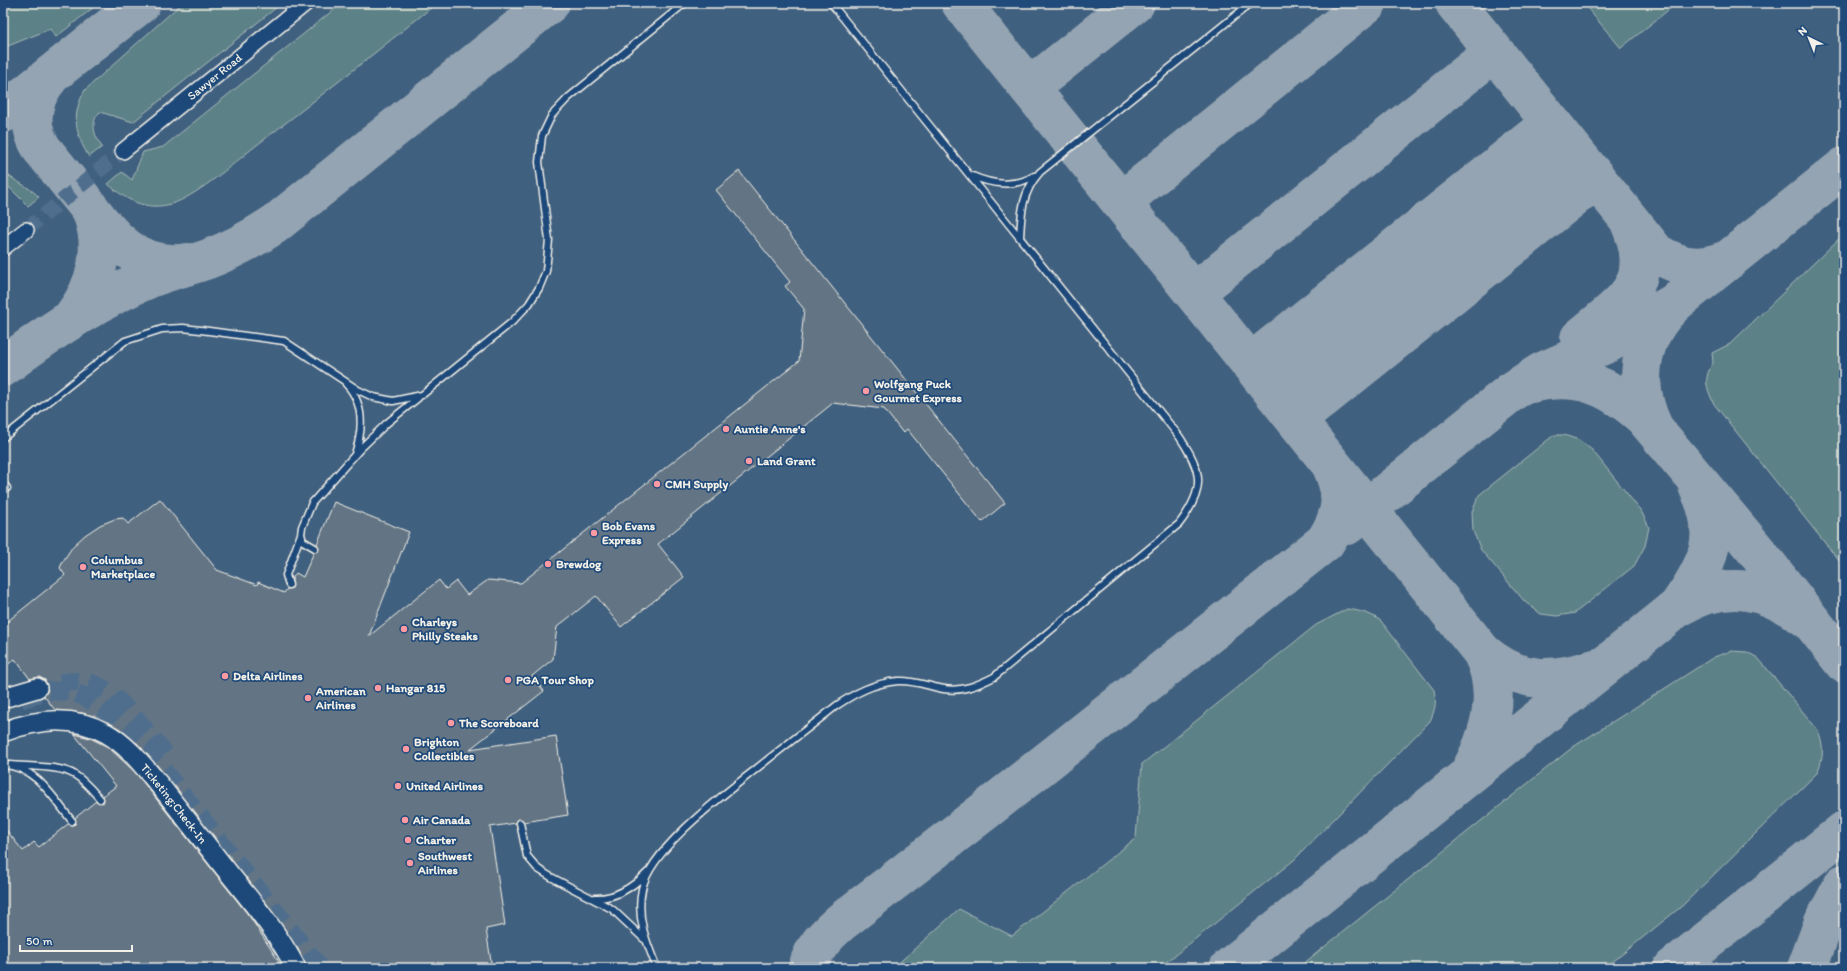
<svg xmlns="http://www.w3.org/2000/svg" width="1847" height="971" font-family="Itim,sans-serif">
	<style>
		.built { fill: #41607f }
		.green { fill: #5b8287; stroke: #a8bab8 }
		.lines { fill: none; stroke-linecap: round; stroke-linejoin: round }
		.taxiway { stroke: #94a4b2; stroke-width: 40 }
		.building { fill: #637584; stroke: #f4f1e8 }
		.tertiary-tunnel { stroke: #506e8d; stroke-width: 15; stroke-dasharray: 15 8; stroke-linecap: butt }
		.primary-tunnel { stroke: #506e8d; stroke-width: 19; stroke-dasharray: 19 10; stroke-linecap: butt }
		.service-casing { stroke: #f4f1e8; stroke-width: 9 }
		.tertiary-casing { stroke: #f4f1e8; stroke-width: 18 }
		.primary-casing { stroke: #f4f1e8; stroke-width: 22 }
		.service { stroke: #1f4a7a; stroke-width: 6 }
		.tertiary { stroke: #1f4a7a; stroke-width: 15 }
		.primary { stroke: #1f4a7a; stroke-width: 19 }
		.poi-dot { fill: #ff9aa2; stroke: #1f4a7a; stroke-width: 1.5 }
		.labels { text-anchor: middle; stroke-width: 3.5; stroke-linejoin: round; paint-order: stroke }
		.street-label { font-size: 12px; fill: #f4f1e8; stroke: #1f4a7a }
		.poi-label { font-size: 12px; font-weight: bold; fill: #f4f1e8; stroke: #1f4a7a; text-anchor: start }
	</style>
	<rect width="100%" height="100%" fill="#33577d"/>
	<filter id="ink" filterUnits="userSpaceOnUse"><feTurbulence type="fractalNoise" baseFrequency=".025" numOctaves="2"/><feDisplacementMap in="SourceGraphic" scale="8" xChannelSelector="R" yChannelSelector="G"/><feConvolveMatrix kernelMatrix="1 2 1 2 8 2 1 2 1" color-interpolation-filters="sRGB"/></filter>
	<g filter="url(#ink)">
		<!-- built -->
		<path class="built" d="M 3,3 L 1844,3 L 1844,968 L 3,968 Z"/>
		<!-- green -->
		<path class="green" d="M 3,3 L 99,3 L 56,37 L 50,29 L 3,48 Z
			M 182,3 L 282,3 L 133,122 L 100,112 C 89,122 95,137 102,147 L 89,157 C 75,134 71,115 85,90 Z
			M 342,3 L 437,3 C 376,52 315,101 253,148 C 233,164 194,198 171,204 C 145,211 126,200 108,184 L 122,172 L 132,180 L 143,152 L 163,147 Z
			M 1583,3 L 1677,3 L 1621,48 Z
			M 3,171 C 13,181 29,186 39,197 L 28,206 L 9,187 L 3,191 Z
			M 1844,234 L 1844,567 L 1714,404 C 1706,387 1703,379 1713,363 L 1712,353 L 1730,344 Z
			M 1554,435 L 1564,435 L 1579,440 L 1592,450 L 1641,511 L 1649,527 L 1645,546 L 1634,566 L 1575,613 L 1557,616 L 1541,614 L 1525,602 L 1481,550 L 1473,531 L 1472,512 L 1479,495 Z
			M 1347,609 C 1360,611 1370,613 1381,621 L 1434,690 C 1437,702 1435,710 1430,721 L 1294,860 L 1159,968 L 893,968 L 959,909 L 1012,936 L 1136,838 L 1142,764 L 1316,625 Z
			M 1731,651 L 1747,652 L 1758,658 L 1818,730 C 1824,746 1824,757 1817,773 L 1682,906 L 1605,968 L 1298,968 L 1573,747 L 1714,657 Z"/>
		<g class="lines">
			<!-- taxiway -->
			<path class="taxiway" d="M 961,3 L 1482,652 C 1503,692 1490,737 1469,774
				M 1455,3 L 1656,253 C 1682,269 1702,271 1730,259
				M 51,75 C 32,97 25,123 42,149 C 56,166 70,184 84,201 C 112,238 137,271 188,263
				M 1029,88 L 1135,3
				M 3,113 L 141,3
				M 1121,202 L 1367,3
				M 1194,293 L 1494,52
				M 73,317 C 97,286 107,247 91,210
				M 1580,338 C 1624,301 1657,285 1630,222
				M 1251,363 L 1551,123
				M 3,367 C 49,332 97,300 150,278 C 169,270 189,266 208,259 C 232,250 254,238 275,224 L 550,3
				M 1531,383 C 1578,372 1609,385 1644,417 L 1754,548 L 1844,663
				M 1273,391 L 1574,151
				M 1296,420 L 1596,179
				M 1653,427 C 1633,386 1638,339 1671,307
				M 1347,525 L 1511,392 L 1542,372 L 1610,342 L 1676,302 L 1844,167
				M 1678,607 C 1708,565 1723,536 1698,486
				M 1482,652 C 1520,685 1553,682 1598,668
				M 808,968 C 813,948 826,935 841,922 L 986,810 L 1325,542 C 1344,513 1345,495 1331,464
				M 1229,968 L 1678,607 C 1728,578 1768,588 1812,622
				M 1673,968 L 1844,831
				M 1807,968 L 1824,922 L 1844,884"/>
		</g>
		<!-- building -->
		<path class="building" d="M 739,171 L 1005,503 L 982,522 L 907,429 L 903,433 L 884,409 L 833,403 L 658,544 L 684,577 L 621,627 L 596,596 L 557,627 L 553,659 L 532,676 L 544,691 L 470,749 L 556,736 L 568,815 L 524,822 L 519,819 L 516,823 L 490,827 L 505,925 L 486,929 L 492,968 L 307,968 L 297,947 L 267,904 L 171,781 L 137,743 L 120,729 L 98,717 L 82,713 L 55,710 L 44,696 L 48,690 L 45,680 L 39,677 L 30,679 L 15,659 L 3,668 L 3,625 L 65,575 L 60,568 L 63,561 L 73,546 L 85,535 L 100,525 L 115,519 L 123,518 L 128,524 L 160,499 L 217,570 L 257,585 L 258,582 L 284,593 L 287,589 L 292,588 L 292,579 L 296,573 L 303,577 L 314,552 L 319,550 L 317,544 L 334,502 L 409,532 L 369,636 L 439,580 L 446,589 L 456,581 L 467,595 L 488,580 L 521,583 L 799,361 L 804,309 L 785,286 L 790,282 L 716,190 Z
			M 74,734 L 90,738 L 108,747 L 135,772 L 250,917 L 283,968 L 3,968 L 3,826 L 23,851 L 34,842 L 39,847 L 68,824 L 72,825 L 75,824 L 75,818 L 96,801 L 103,803 L 104,800 L 103,796 L 116,786 Z"/>
		<g class="lines">
			<!-- tertiary-tunnel -->
			<path class="tertiary-tunnel" d="M 26,230 L 123,151"/>
			<!-- primary-tunnel -->
			<path class="primary-tunnel" d="M 60,683 C 71,682 82,680 93,684 C 117,691 152,739 169,759
				M 21,699 L 49,691 L 71,691 L 88,698 L 108,714 L 166,774 L 320,968"/>
			<!-- service casing -->
			<g class="service-casing">
				<path id="service" d="M 970,175 C 990,184 1014,188 1034,176
					M 1020,238 C 1021,213 1022,192 1040,172 L 1251,3
					M 346,384 C 365,404 363,430 355,454
					M 3,438 L 125,341 L 162,329 L 183,328 L 209,331 L 284,341 L 358,390 L 373,397 L 393,401 L 422,395 L 512,322 L 529,304 L 539,288 L 546,271 L 549,240 L 539,162 L 542,136 L 552,115 L 568,98 L 685,3
					M 3,483 L 7,488
					M 315,548 L 303,541 L 301,534 L 302,527 L 312,503 L 360,449 L 387,423 L 418,398
					M 289,585 L 286,575 L 301,534
					M 3,765 C 36,766 53,798 72,821
					M 10,765 C 27,767 60,765 75,775 C 85,781 92,790 100,799
					M 520,823 L 527,856 L 538,869 L 551,877 L 612,909 L 644,939
					M 595,898 C 616,899 634,886 648,872
					M 657,968 C 646,942 636,917 642,889 C 651,847 729,791 761,765 C 786,745 811,726 836,706 C 855,693 874,683 898,681 C 914,680 928,686 944,689 C 962,692 978,685 994,677 L 1179,524 C 1206,489 1203,472 1179,436 L 831,3"/>
			</g>
			<!-- tertiary casing -->
			<g class="tertiary-casing">
				<g id="tertiary">
					<path id="s1" d="M 123,151 L 306,3"/>
					<path d="M 3,248 L 26,230"/>
				</g>
			</g>
			<!-- primary casing -->
			<g class="primary-casing">
				<g id="primary">
					<path d="M 3,698 L 37,688"/>
					<path id="s2" d="M 3,732 C 36,719 73,715 106,733 C 129,746 145,768 162,788 C 180,811 198,834 216,857 C 244,893 275,927 296,968"/>
				</g>
			</g>
			<!-- service -->
			<use href="#service" class="service"/>
			<!-- tertiary -->
			<use href="#tertiary" class="tertiary"/>
			<!-- primary -->
			<use href="#primary" class="primary"/>
		</g>
	</g>
	<!-- markers -->
	<g class="poi-dot">
		<circle cx="866" cy="391" r="4"/>
		<circle cx="726" cy="429" r="4"/>
		<circle cx="749" cy="461" r="4"/>
		<circle cx="657" cy="484" r="4"/>
		<circle cx="594" cy="533" r="4"/>
		<circle cx="548" cy="564" r="4"/>
		<circle cx="83" cy="567" r="4"/>
		<circle cx="404" cy="629" r="4"/>
		<circle cx="225" cy="676" r="4"/>
		<circle cx="508" cy="680" r="4"/>
		<circle cx="378" cy="688" r="4"/>
		<circle cx="308" cy="698" r="4"/>
		<circle cx="451" cy="723" r="4"/>
		<circle cx="406" cy="749" r="4"/>
		<circle cx="398" cy="786" r="4"/>
		<circle cx="405" cy="820" r="4"/>
		<circle cx="408" cy="840" r="4"/>
		<circle cx="410" cy="863" r="4"/>
	</g>
	<g class="labels">
		<!-- street labels -->
		<g class="street-label">
			<text dy="4" stroke="none"><textPath href="#s1" startOffset="118">Sawyer Road</textPath></text>
			<text dy="4" stroke="none"><textPath href="#s2" startOffset="205">Ticketing;Check-In</textPath></text>
		</g>
		<!-- poi labels -->
		<g class="poi-label">
			<text x="874" y="388">Wolfgang Puck<tspan x="874" dy="14">Gourmet Express</tspan></text>
			<text x="734" y="433">Auntie Anne's</text>
			<text x="757" y="465">Land Grant</text>
			<text x="665" y="488">CMH Supply</text>
			<text x="602" y="530">Bob Evans<tspan x="602" dy="14">Express</tspan></text>
			<text x="91" y="564">Columbus<tspan x="91" dy="14">Marketplace</tspan></text>
			<text x="556" y="568">Brewdog</text>
			<text x="412" y="626">Charleys<tspan x="412" dy="14">Philly Steaks</tspan></text>
			<text x="233" y="680">Delta Airlines</text>
			<text x="516" y="684">PGA Tour Shop</text>
			<text x="386" y="692">Hangar 815</text>
			<text x="316" y="695">American<tspan x="316" dy="14">Airlines</tspan></text>
			<text x="459" y="727">The Scoreboard</text>
			<text x="414" y="746">Brighton<tspan x="414" dy="14">Collectibles</tspan></text>
			<text x="406" y="790">United Airlines</text>
			<text x="413" y="824">Air Canada</text>
			<text x="416" y="844">Charter</text>
			<text x="418" y="860">Southwest<tspan x="418" dy="14">Airlines</tspan></text>
		</g>
	</g>
	<!-- margin -->
	<rect width="1847" height="971" fill="none" stroke="#1f4a7a" stroke-width="16"/>
	<rect x="8" y="8" width="1831" height="955" fill="none" stroke="#f4f1e8" stroke-width="1.5" filter="url(#ink)"/>
	<!-- north arrow -->
	<g transform="translate(1809 38) rotate(317)" stroke="#1f4a7a" stroke-width="3" paint-order="stroke">
	<path d="M0-3L7 15L0 10L-7 15Z" fill="#f4f1e8"/>
	<text y="-6" font-size="11" font-weight="bold" text-anchor="middle" fill="#f4f1e8">N</text>
	</g>
	<!-- scale -->
	<path d="M20 945v6h112v-6" fill="none" stroke="#f4f1e8" stroke-width="2"/>
	<text x="26" y="945" font-size="12" fill="#f4f1e8" stroke="#1f4a7a" stroke-width="3" paint-order="stroke">50 m</text>
</svg>
